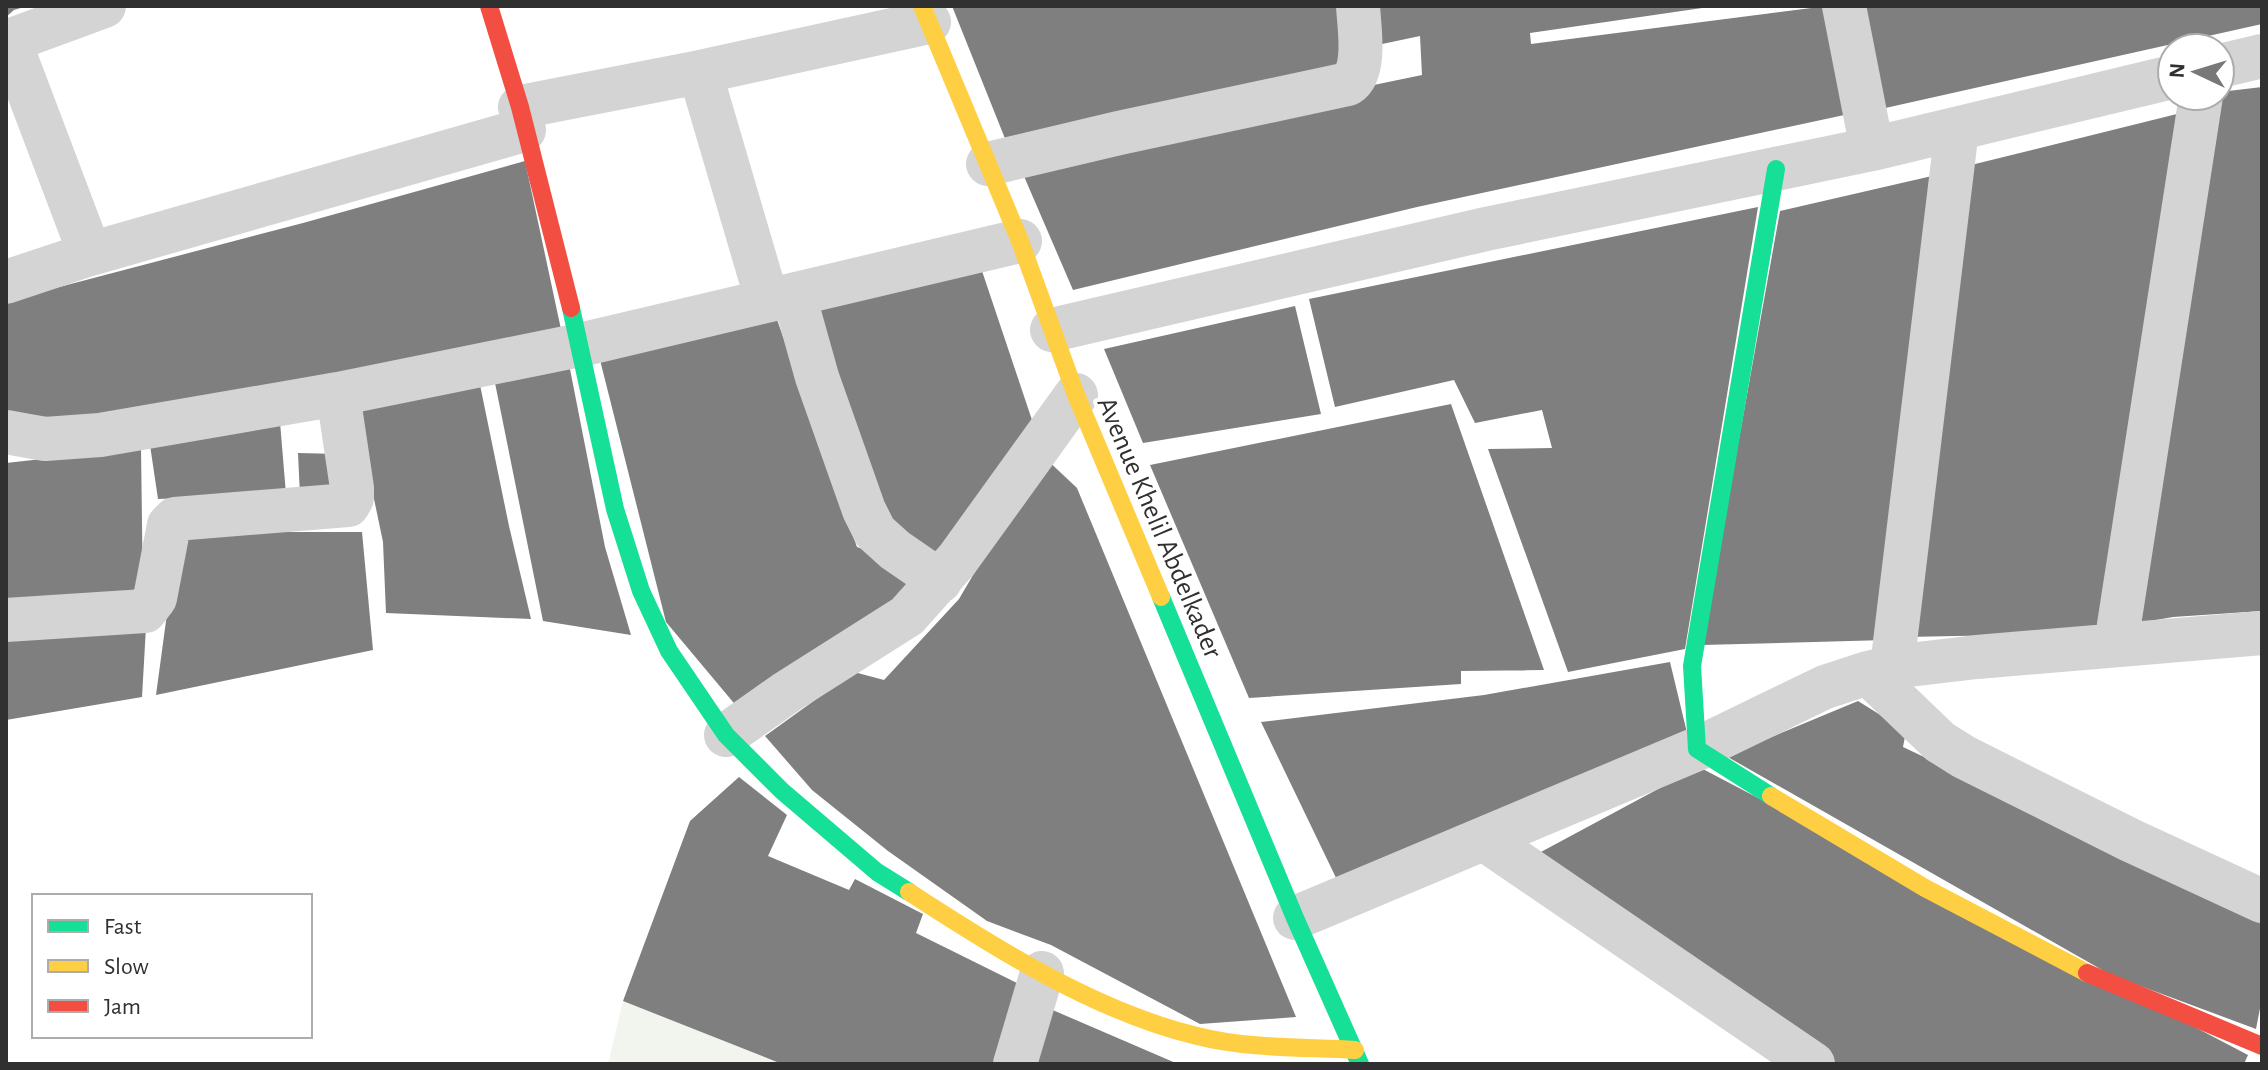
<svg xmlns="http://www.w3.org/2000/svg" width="2268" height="1070" font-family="'Alegreya Sans',sans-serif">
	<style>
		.green { fill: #f1f5ed }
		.building { fill: #7f7f7f }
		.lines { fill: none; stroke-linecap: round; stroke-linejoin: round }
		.street { stroke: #d4d4d4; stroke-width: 44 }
		.fast { stroke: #16e098; stroke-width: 18 }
		.slow { stroke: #ffcf43; stroke-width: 18 }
		.jam { stroke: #f24e42; stroke-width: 18 }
		.labels { text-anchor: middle; stroke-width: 8; stroke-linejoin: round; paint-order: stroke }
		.street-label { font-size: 28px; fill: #303030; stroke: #fff }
	</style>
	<rect width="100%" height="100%" fill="#fff"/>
	<!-- green -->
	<path class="green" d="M 623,1001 L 782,1064 L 608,1064 Z"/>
	<!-- building -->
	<path class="building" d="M 6,6 L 24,6 L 24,7 L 14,10 L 6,17 Z
		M 952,6 L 1349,6 L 1346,77 L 1008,146 Z
		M 1366,6 L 1716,6 L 1530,33 L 1531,44 L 1827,6 L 1849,114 L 1417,207 L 1073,290 L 1020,167 L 1175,126 L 1422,75 L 1420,36 L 1368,47 Z
		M 1854,6 L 2262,6 L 2262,24 L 1872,111 Z
		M 2262,87 L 2262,611 L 2173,617 L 2128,625 L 2220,92 Z
		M 2189,111 L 2112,633 L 1904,637 L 1967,166 Z
		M 525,161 L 562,334 L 30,427 L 6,419 L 6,301 L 303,223 Z
		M 1945,173 L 1886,640 L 1702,645 L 1780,211 Z
		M 1758,207 L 1685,649 L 1568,672 L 1488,449 L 1552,448 L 1542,410 L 1475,423 L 1454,380 L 1335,407 L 1309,299 Z
		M 980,265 L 1035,429 L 950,559 L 883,535 L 810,310 Z
		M 1295,306 L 1321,414 L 1143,443 L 1104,349 Z
		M 774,311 L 857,547 L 915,567 L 921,588 L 738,708 L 666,622 L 599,356 Z
		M 568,359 L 605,547 L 631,635 L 543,621 L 494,378 Z
		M 479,380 L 509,526 L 531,619 L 386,613 L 383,542 L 354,403 Z
		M 1451,404 L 1544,670 L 1461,671 L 1461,684 L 1249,698 L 1150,465 Z
		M 280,422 L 286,494 L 158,499 L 150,445 Z
		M 141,448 L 143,597 L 6,606 L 6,463 Z
		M 298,453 L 338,454 L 339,493 L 300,496 Z
		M 1043,456 L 1077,488 L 1296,1017 L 1200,1024 L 1051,945 L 987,921 L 888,851 L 812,790 L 765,736 L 854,672 L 884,680 L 959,599 Z
		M 178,532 L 362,532 L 373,650 L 156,695 Z
		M 146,627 L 142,697 L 6,720 L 6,634 Z
		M 1670,662 L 1688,737 L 1339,884 L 1261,722 L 1484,695 Z
		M 1858,701 L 1906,731 L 1903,747 L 2211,893 L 2262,924 L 2262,998 L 2256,1029 L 2111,975 L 1726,756 Z
		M 1699,767 L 2248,1055 L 2244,1064 L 1830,1064 L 1526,860 Z
		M 739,777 L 787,815 L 768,856 L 849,890 L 855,879 L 923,914 L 916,933 L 1019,984 L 994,1064 L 782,1064 L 623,1001 L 690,821 Z
		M 1048,1008 L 1178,1064 L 1030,1064 Z"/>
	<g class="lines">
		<!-- street -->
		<path class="street" d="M 1844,6 L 1872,149
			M 9,40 L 90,254
			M 6,42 L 104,6
			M 2220,66 L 2262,56
			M 700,72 L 767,300
			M 520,107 L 700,72 L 929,22
			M 988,164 L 1119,133 L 1348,84 C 1367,72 1359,26 1358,6
			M 6,282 L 90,254 L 524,130
			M 794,295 L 817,377 L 864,510 L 875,532 L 895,550 L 940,581
			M 1052,330 L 1486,229 L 1872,149 L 2172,77
			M 6,432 L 45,439 L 100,435 L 338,394 L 580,345 L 1020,241
			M 6,620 L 145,611 L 155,598 L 169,525 L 175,519 L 348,505 L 352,498 L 352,488 L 338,394
			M 2116,644 L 2201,96
			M 1892,667 L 1957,129
			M 1868,673 L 1940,742 L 1964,757 L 2130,840 L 2262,901
			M 726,735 L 787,692 L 907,616 L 957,560 L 1076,395
			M 1484,839 L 1813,1064
			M 1295,918 L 1697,749 L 1825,687 L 1868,673 L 1892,667 L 1977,657 L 2262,633
			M 1015,1064 L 1042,973"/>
		<!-- fast -->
		<path class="fast" d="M 571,308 L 615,509 L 641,591 L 669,651 L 726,735 L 782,791 L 877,872 L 909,892
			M 1161,597 L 1295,918 L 1360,1064
			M 1771,796 L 1697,749 L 1692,666 L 1776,169"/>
		<!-- slow -->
		<path class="slow" d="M 922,6 L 1020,241 L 1076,395 L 1161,597
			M 1771,796 L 1925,888 L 2087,973
			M 909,892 C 995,948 1096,1012 1197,1036 C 1248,1049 1303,1047 1355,1050"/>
		<!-- jam -->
		<path class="jam" d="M 489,6 L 520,107 L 571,308
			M 2087,973 L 2262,1046"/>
	</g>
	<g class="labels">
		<!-- street labels -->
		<g class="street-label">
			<text transform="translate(1161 527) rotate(67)" y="10">Avenue Khelil Abdelkader</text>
		</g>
	</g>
	<!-- border -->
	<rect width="2268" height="1070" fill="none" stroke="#303030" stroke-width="16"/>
	<!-- legend -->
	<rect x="32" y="894" width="280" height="144" fill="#ffffff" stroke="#acacac" stroke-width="2"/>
	<rect x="48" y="920" width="40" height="12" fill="#16e098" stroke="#acacac" stroke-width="2"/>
	<text x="104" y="934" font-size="24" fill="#303030">Fast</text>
	<rect x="48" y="960" width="40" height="12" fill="#ffcf43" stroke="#acacac" stroke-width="2"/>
	<text x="104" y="974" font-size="24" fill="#303030">Slow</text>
	<rect x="48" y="1000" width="40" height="12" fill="#f24e42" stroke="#acacac" stroke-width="2"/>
	<text x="104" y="1014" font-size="24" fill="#303030">Jam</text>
	<!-- north arrow -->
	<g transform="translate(2196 72) rotate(274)"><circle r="38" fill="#ffffff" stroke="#acacac" stroke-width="2"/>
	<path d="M0-6L14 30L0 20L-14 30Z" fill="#787878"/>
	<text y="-12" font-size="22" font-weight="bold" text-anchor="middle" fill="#303030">N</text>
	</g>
</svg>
